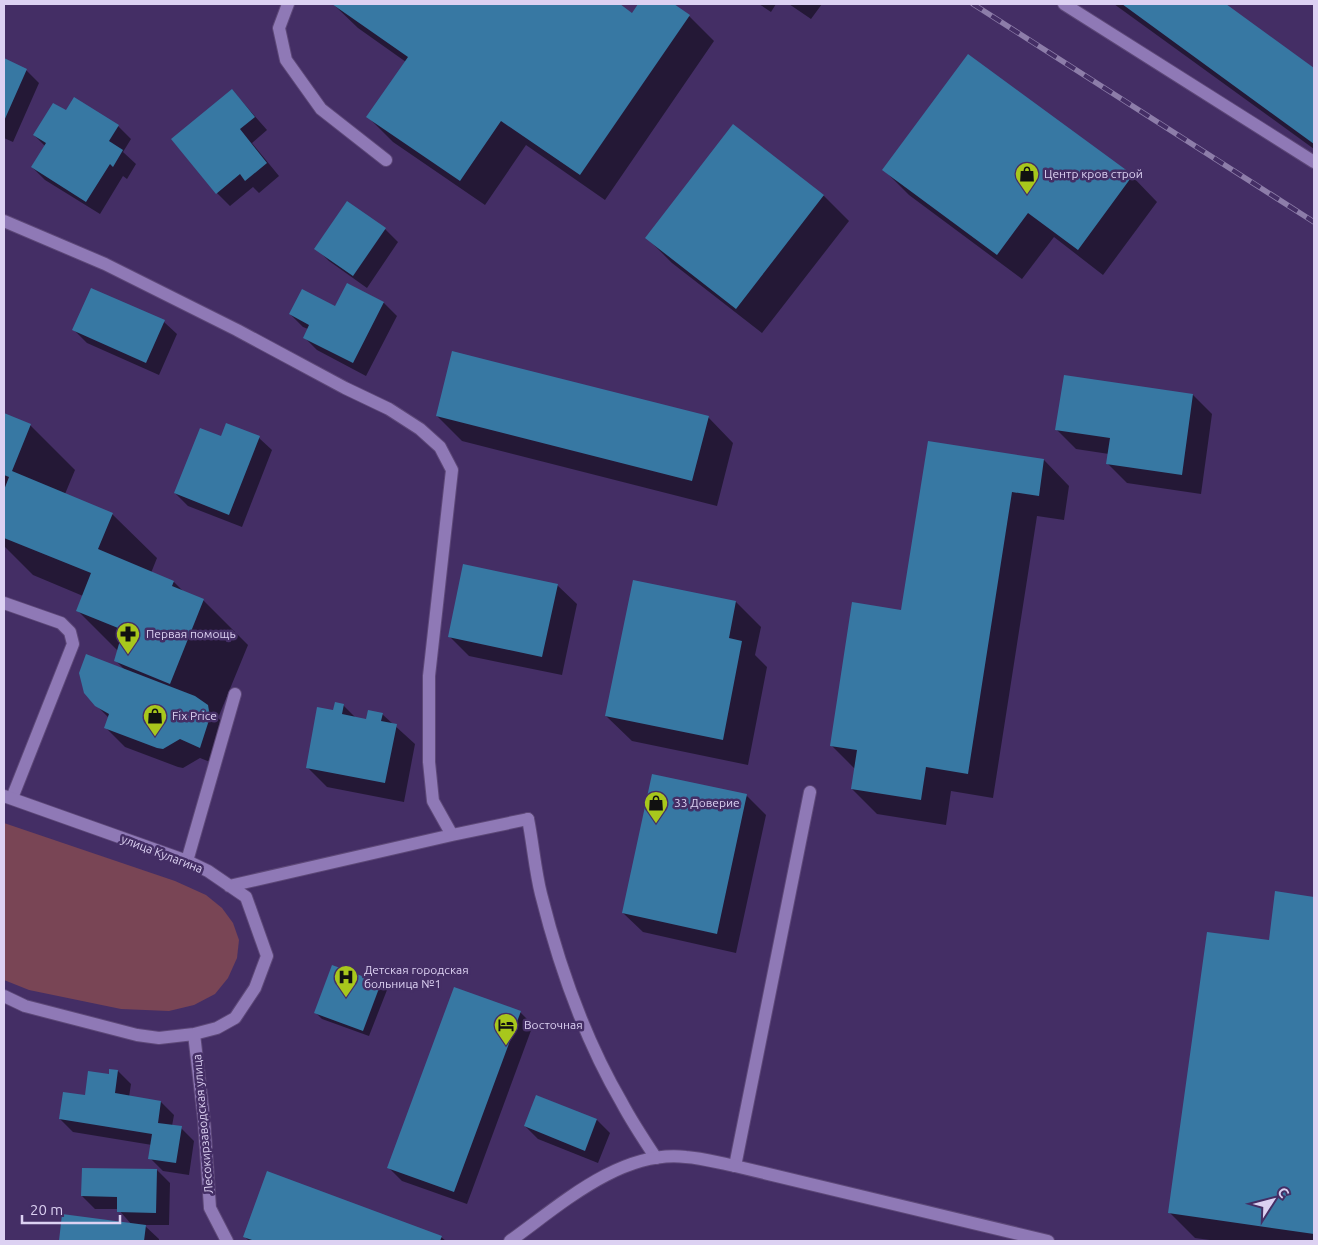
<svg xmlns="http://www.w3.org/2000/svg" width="1318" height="1245" font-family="Ubuntu,sans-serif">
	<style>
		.green { fill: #794555 }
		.shadow { fill: #0007 }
		.building { fill: #3778a3 }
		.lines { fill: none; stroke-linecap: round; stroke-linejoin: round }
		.lane-casing { stroke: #5d4878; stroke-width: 14 }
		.street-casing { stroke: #5d4878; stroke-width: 14 }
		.lane { stroke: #8f79b6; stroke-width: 12 }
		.street { stroke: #8f79b6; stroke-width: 12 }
		.rail-casing { stroke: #8d7da9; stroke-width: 5.5 }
		.rail { stroke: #442e65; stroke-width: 4; stroke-dasharray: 11; stroke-linecap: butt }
		.labels { text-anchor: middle; stroke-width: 5; stroke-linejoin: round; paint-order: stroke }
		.poi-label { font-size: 12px; fill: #dcd1f2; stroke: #442e65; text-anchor: start }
		.street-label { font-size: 12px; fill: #dcd1f2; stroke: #442e65 }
	</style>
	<rect width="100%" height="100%" fill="#442e65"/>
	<!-- green -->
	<path class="green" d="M 4,823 L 175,881 L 206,895 L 222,908 L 233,923 L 239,940 L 237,958 L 228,978 L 215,994 L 194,1005 L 169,1011 L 121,1009 L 29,990 L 4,980 Z"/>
	<!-- shadow -->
	<path class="shadow" d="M 333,4 L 617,4 L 633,14 L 640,4 L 671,4 L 689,16 L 714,41 L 605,200 L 526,145 L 485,205 L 393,142 L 368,117 L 406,62 L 358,28 Z
		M 759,4 L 776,4 L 771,12 Z
		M 789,4 L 822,4 L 811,19 Z
		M 1114,4 L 1224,4 L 1314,69 L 1314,149 Z
		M 4,60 L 26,70 L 39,83 L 13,142 L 4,138 Z
		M 232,90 L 267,130 L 252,143 L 279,176 L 259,193 L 253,187 L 230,206 L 217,193 Z
		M 66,112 L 118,126 L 131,139 L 123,152 L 136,164 L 127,179 L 123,176 L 100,214 L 45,180 L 32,167 L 45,146 L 34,135 Z
		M 734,126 L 824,196 L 849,221 L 762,333 L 672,263 L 647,238 Z
		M 884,170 L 1132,176 L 1157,202 L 1103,275 L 1054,237 L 1022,279 L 909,195 Z
		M 385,229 L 398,242 L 367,288 L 329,261 L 316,248 Z
		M 348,284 L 384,303 L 397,316 L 366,376 L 317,350 L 304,337 L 308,329 L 303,327 L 290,314 L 335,308 Z
		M 164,322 L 177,334 L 159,375 L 87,343 L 74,330 Z
		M 1065,376 L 1193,395 L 1212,414 L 1201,494 L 1127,483 L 1108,464 L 1109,454 L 1076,449 L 1057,430 Z
		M 4,414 L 30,425 L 75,470 L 65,494 L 112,514 L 157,558 L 151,573 L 174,582 L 184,592 L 203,600 L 248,645 L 218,718 L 227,726 L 220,766 L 200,758 L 183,768 L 178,767 L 125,747 L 105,727 L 109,718 L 96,705 L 125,670 L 115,660 L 118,651 L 77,610 L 83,596 L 33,575 L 4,546 Z
		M 437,416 L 708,417 L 733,443 L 717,506 L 462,441 Z
		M 227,425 L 259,438 L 272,450 L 242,527 L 188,506 L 175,493 L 222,438 Z
		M 929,442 L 1044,460 L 1069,486 L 1064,520 L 1037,516 L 993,798 L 951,791 L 946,825 L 877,814 L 852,789 L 855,769 L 831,745 L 902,611 Z
		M 634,582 L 736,602 L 761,627 L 755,655 L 767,667 L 748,765 L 632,741 L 606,716 Z
		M 557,585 L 577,604 L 562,675 L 469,656 L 450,637 Z
		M 343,705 L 356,718 L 367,720 L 382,714 L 415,744 L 404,802 L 327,787 L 308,768 L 334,712 Z
		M 747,796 L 766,815 L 736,953 L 643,932 L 623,913 Z
		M 1277,893 L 1314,898 L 1314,1241 L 1217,1241 L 1195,1238 L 1170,1213 L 1270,942 Z
		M 380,984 L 387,990 L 369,1036 L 322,1019 L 316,1013 Z
		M 520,1012 L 533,1025 L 467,1204 L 402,1181 L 389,1168 Z
		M 118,1071 L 131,1084 L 129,1097 L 161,1102 L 174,1115 L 172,1126 L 181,1128 L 194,1141 L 189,1175 L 163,1171 L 150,1158 L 152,1145 L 73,1132 L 60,1119 L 110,1076 Z
		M 537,1096 L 597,1120 L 610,1133 L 598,1163 L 538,1139 L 525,1126 Z
		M 157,1170 L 170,1183 L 169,1225 L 144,1225 L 159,1239 L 159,1241 L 60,1241 L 63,1215 L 132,1225 L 118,1209 L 95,1209 L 82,1196 Z
		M 244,1236 L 441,1237 L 446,1241 L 249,1241 Z"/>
	<!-- building -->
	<path class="building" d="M 332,4 L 620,4 L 632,13 L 638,4 L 674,4 L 690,15 L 580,175 L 501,121 L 460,181 L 366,117 L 408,57 Z
		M 1122,4 L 1226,4 L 1314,68 L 1314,144 Z
		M 968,54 L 1133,175 L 1078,250 L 1028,213 L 997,255 L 882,170 Z
		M 4,58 L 27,69 L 4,121 Z
		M 232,89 L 255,117 L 240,129 L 267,163 L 245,181 L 240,174 L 216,194 L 171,139 Z
		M 74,97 L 119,125 L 109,141 L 123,150 L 113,167 L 110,164 L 86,202 L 31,167 L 46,143 L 33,135 L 53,103 L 66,110 Z
		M 733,124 L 824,195 L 736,309 L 645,238 Z
		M 347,201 L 386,228 L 353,276 L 314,249 Z
		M 347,283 L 384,302 L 353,363 L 303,338 L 309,325 L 289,314 L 302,289 L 335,306 Z
		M 91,288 L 165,320 L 146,363 L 72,330 Z
		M 452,351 L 709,416 L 692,481 L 436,416 Z
		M 1064,375 L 1193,394 L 1182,475 L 1106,464 L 1110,438 L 1055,430 Z
		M 4,413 L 31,424 L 12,471 L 113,513 L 98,549 L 174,581 L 172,586 L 204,599 L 170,684 L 114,661 L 123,630 L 76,611 L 91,573 L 4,538 L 4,490 L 9,477 L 4,475 Z
		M 226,423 L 260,436 L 229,515 L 174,493 L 200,428 L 221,436 Z
		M 928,441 L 1044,459 L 1039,496 L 1012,492 L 968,774 L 926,767 L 921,800 L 851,789 L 857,750 L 830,746 L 852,602 L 901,610 Z
		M 463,564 L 558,584 L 542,657 L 448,637 Z
		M 633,580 L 736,601 L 729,638 L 742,641 L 723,740 L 605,716 Z
		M 86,654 L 195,696 L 208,705 L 210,717 L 200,748 L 180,739 L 163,749 L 157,748 L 104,728 L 109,714 L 95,706 L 84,693 L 79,673 Z
		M 335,702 L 344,704 L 342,714 L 366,719 L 368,710 L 383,713 L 381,721 L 397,724 L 385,783 L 306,768 L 317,707 L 333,710 Z
		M 652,774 L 747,794 L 717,934 L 622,913 Z
		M 1275,891 L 1314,897 L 1314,1234 L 1168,1213 L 1207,932 L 1269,940 Z
		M 332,965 L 381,983 L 363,1031 L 314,1013 Z
		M 454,987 L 521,1011 L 454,1192 L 387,1168 Z
		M 109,1069 L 118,1070 L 115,1093 L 161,1101 L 158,1123 L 182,1126 L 176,1163 L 148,1159 L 152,1134 L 59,1119 L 63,1092 L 85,1095 L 88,1071 L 109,1074 Z
		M 536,1095 L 597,1119 L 585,1151 L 524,1126 Z
		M 82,1168 L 157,1169 L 156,1213 L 117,1212 L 117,1197 L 81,1196 Z
		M 267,1171 L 442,1236 L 440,1241 L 255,1241 L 243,1237 Z
		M 62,1214 L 146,1225 L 144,1241 L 59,1241 Z"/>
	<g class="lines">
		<!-- lane casing -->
		<g class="lane-casing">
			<path id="lane" d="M 288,4 L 279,28 L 286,60 L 321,109 L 386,160
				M 1064,4 L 1314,162
				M 4,603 L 61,623 L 70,632 L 73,644 L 12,798
				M 528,819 C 533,844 535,870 541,894 C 559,966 584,1038 622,1103 C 632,1122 644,1140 656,1158
				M 187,861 L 235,694
				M 735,1166 L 810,792"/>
		</g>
		<!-- street casing -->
		<g class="street-casing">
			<path id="street" d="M 4,221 L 105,264 L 237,330 L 345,388 L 389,409 L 420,429 L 440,447 L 452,470 L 429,676 L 429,762 L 433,801 L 452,835 L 528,819
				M 4,796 L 187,861 L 208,871 L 246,897 L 267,956 L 255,988 L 235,1018 L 217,1028 L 194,1034 L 159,1038 L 137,1035 L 25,1006 L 4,996
				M 229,886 L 452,835
				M 194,1034 L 204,1120 L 210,1208 L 227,1241
				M 510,1241 C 559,1206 621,1149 686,1157 C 702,1158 719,1163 735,1166 L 1048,1241"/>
		</g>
		<!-- lane -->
		<use href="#lane" class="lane"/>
		<!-- street -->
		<use href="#street" class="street"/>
		<!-- rail casing -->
		<g class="rail-casing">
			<path id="rail" d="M 973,4 L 1314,222"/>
		</g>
		<!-- rail -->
		<use href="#rail" class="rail"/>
	</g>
	<!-- icons -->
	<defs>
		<g id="shop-pin" transform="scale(1.25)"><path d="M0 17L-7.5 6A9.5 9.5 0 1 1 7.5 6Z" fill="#a8c71c" stroke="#442e65"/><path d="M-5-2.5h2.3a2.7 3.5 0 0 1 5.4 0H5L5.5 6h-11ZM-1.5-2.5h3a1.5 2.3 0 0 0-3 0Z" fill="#111"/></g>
		<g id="pharmacy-pin" transform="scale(1.25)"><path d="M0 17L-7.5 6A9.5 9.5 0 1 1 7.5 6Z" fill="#a8c71c" stroke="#442e65"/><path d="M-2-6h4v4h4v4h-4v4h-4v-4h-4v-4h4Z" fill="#111"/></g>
		<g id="hospital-pin" transform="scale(1.25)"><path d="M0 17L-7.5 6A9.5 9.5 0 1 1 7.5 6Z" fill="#a8c71c" stroke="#442e65"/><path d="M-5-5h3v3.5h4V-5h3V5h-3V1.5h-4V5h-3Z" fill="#111"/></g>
		<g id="hotel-pin" transform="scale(1.25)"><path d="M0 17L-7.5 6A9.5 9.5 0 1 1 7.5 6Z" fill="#a8c71c" stroke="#442e65"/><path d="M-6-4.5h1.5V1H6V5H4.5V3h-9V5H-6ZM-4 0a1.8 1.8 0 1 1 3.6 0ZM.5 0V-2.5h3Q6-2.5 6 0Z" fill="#111"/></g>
	</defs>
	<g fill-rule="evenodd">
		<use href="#shop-pin" x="1027" y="174"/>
		<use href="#pharmacy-pin" x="128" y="634"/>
		<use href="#shop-pin" x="155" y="716"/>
		<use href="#shop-pin" x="656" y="803"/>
		<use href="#hospital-pin" x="346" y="977"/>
		<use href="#hotel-pin" x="506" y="1025"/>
	</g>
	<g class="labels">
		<!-- poi labels -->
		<g class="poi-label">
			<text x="1044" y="178">Центр кров строй</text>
			<text x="146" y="638">Первая помощь</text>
			<text x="172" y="720">Fix Price</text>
			<text x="674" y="807">33 Доверие</text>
			<text x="364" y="974">Детская городская<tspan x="364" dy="14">больница №1</tspan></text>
			<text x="524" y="1029">Восточная</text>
		</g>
		<!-- street labels -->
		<g class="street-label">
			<text transform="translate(162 854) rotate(21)" y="4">улица Кулагина</text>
			<text transform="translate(203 1124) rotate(-95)" y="4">Лесокирзаводская улица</text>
		</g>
	</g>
	<!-- border -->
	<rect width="1318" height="1245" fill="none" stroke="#dcd1f2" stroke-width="10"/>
	<!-- north arrow -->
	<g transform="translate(1273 1200) rotate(54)" stroke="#442e65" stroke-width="4" paint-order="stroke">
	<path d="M0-4L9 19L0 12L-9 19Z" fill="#dcd1f2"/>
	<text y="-8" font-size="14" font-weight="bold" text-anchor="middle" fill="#dcd1f2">С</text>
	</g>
	<!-- scale -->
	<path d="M22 1215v8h98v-8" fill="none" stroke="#dcd1f2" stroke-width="2.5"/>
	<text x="30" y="1215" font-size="15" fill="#dcd1f2" stroke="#442e65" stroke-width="4" paint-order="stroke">20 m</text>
</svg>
